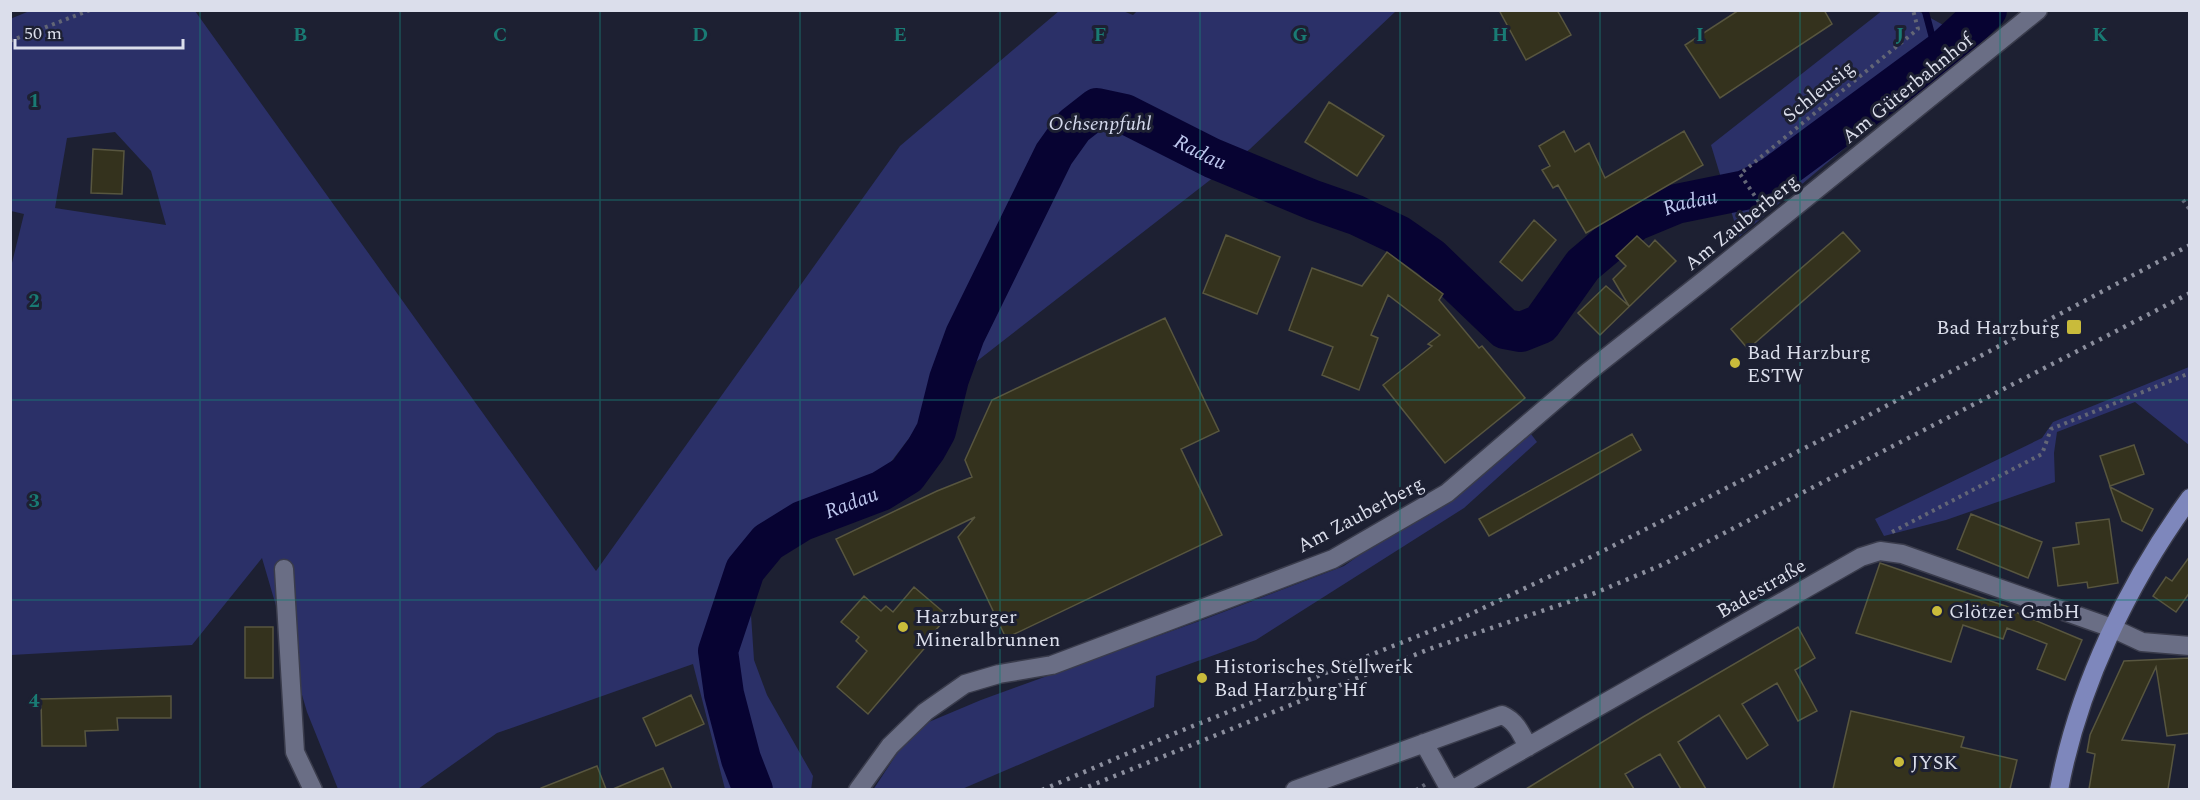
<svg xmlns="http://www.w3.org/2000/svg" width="2200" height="800" font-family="Spectral,serif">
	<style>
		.green { fill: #2b3068; fill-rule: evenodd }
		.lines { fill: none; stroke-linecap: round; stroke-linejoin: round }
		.stream { stroke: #070332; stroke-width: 7 }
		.river { stroke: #070332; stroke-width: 40 }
		.building { fill: #34321d; stroke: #58563f; stroke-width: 1.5 }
		.minor-casing { stroke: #3a3c4c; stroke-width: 21 }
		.major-casing { stroke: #3a3c4c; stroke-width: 21 }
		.path { stroke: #636676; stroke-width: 4; stroke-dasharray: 3 4.5; stroke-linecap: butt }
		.minor { stroke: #6a6e85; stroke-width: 18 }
		.major { stroke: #7e87bc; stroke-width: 18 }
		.rail { stroke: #8c8f9e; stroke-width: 4.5; stroke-dasharray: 3 6; stroke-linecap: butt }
		.grid { fill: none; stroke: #197b74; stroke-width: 1.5; stroke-opacity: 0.55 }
		.poi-dot { fill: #c9bb3b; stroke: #1d2032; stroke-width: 2 }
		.labels { text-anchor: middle; stroke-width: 6; stroke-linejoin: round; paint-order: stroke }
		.street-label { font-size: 20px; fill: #dbdeeb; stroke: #1d2032 }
		.park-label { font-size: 20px; font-style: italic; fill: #d4d9ed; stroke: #1d2032 }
		.poi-label { font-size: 20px; fill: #dbdeeb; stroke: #1d2032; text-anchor: start }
		.water-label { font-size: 21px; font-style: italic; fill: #bdc6ed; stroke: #1d2032 }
		.grid-label { font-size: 20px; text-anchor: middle; font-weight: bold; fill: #197b74; stroke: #1d2032; stroke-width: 6; stroke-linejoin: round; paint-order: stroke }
	</style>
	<rect width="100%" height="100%" fill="#1d2032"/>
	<!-- green -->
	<path class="green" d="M 32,10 L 195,11 L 596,571 L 900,146 L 1059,11 L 1123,11 L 1133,15 L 1138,10 L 1396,11 L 1250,149 L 954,379 L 853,512 L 768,565 L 754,590 L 751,615 L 754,660 L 767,695 L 813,776 L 811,790 L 725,789 L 693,664 L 497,733 L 418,789 L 338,789 L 307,712 L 262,558 L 192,645 L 11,655 L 10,271 L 24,214 L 11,211 L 10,19 ZM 115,132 L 151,171 L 166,225 L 55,208 L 67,138 Z
		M 1883,10 L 1918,11 L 1972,41 L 1739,237 L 1711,145 Z
		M 2189,367 L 2189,445 L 2135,402 L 2057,432 L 2054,453 L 2055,482 L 1946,520 L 1884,536 L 1875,519 L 2042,438 L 2053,422 Z
		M 1531,434 L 1537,442 L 1464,508 L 1256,640 L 1156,676 L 1154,707 L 962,789 L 873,790 L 898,752 L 924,724 L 981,700 L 1205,619 L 1344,566 Z"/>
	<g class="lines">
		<!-- stream -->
		<path class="stream" d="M 1925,10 L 1937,55"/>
		<!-- river -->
		<path class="river" id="s1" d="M 753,790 L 741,759 L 724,694 L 718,651 L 745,570 L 768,542 L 802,521 L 881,491 L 907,475 L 926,449 L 936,431 L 949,379 L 965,335 L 1054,154 L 1074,126 L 1097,108 L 1125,114 L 1212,158 L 1313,200 L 1356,215 L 1398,235 L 1431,258 L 1505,329 L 1521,332 L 1541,324 L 1583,265 L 1635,221 L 1676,204 L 1745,190 L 1772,177 L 1944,50 L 1987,10"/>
	</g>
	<!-- building -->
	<path class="building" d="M 1499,10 L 1557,10 L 1571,35 L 1526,60 Z
		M 1739,10 L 1824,10 L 1832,24 L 1720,98 L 1685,45 Z
		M 1329,102 L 1384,136 L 1357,176 L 1305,142 Z
		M 1564,131 L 1575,152 L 1589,143 L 1605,178 L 1684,131 L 1703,165 L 1586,233 L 1558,185 L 1553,188 L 1542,170 L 1550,166 L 1539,146 Z
		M 93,149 L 124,151 L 122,194 L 91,193 Z
		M 1534,220 L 1556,240 L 1522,281 L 1500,262 Z
		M 1843,232 L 1860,251 L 1748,349 L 1731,329 Z
		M 1226,235 L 1280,257 L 1257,314 L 1203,293 Z
		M 1637,236 L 1649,247 L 1655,240 L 1676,261 L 1600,335 L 1578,313 L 1606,286 L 1629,306 L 1613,279 L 1626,266 L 1616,256 Z
		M 1387,252 L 1443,294 L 1439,300 L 1479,348 L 1482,346 L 1525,398 L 1445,463 L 1383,385 L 1432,346 L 1428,344 L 1440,335 L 1388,295 L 1371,335 L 1378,338 L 1359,390 L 1322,375 L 1333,347 L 1289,330 L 1312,268 L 1362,286 Z
		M 1165,318 L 1219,431 L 1181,449 L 1222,535 L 1006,638 L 958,537 L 975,517 L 854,575 L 836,539 L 937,491 L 972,477 L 965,460 L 992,400 Z
		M 1632,434 L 1641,450 L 1489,536 L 1479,519 Z
		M 2134,445 L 2144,474 L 2110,486 L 2100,456 Z
		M 2110,487 L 2153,509 L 2142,531 L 2122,521 Z
		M 1971,514 L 2042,542 L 2028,578 L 1957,549 Z
		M 2109,519 L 2118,583 L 2088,588 L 2087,582 L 2058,586 L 2053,548 L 2079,544 L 2076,523 Z
		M 2190,556 L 2190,592 L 2176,612 L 2153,596 L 2166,577 L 2172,581 Z
		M 1880,563 L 2014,609 L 2013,611 L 2082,640 L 2065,680 L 2037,669 L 2047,644 L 2007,628 L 2003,639 L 1963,625 L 1951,662 L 1856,633 Z
		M 914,587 L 948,616 L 926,641 L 929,643 L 868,714 L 837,687 L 867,651 L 856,641 L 859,637 L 841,622 L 864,596 L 881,611 L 886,606 L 893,612 Z
		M 245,627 L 273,627 L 273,678 L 245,678 Z
		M 1798,627 L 1815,658 L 1795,670 L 1817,711 L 1798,721 L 1777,683 L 1742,704 L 1768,745 L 1747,759 L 1719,715 L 1678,742 L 1706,789 L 1681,789 L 1660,754 L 1625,774 L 1634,789 L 1526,789 L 1643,717 Z
		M 2190,658 L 2190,733 L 2167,736 L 2156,667 L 2122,740 L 2175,745 L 2168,789 L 2089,789 L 2095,754 L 2087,752 L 2090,735 L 2124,661 Z
		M 691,695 L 704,724 L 656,746 L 643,718 Z
		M 171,696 L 171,718 L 117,718 L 118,730 L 85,731 L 86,746 L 42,746 L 41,699 Z
		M 1851,711 L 1964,737 L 1961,747 L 2017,760 L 2010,789 L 1833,789 Z
		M 597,766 L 606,789 L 541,789 L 541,788 Z
		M 663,768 L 672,789 L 613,789 Z"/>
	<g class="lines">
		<!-- minor casing -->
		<g class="minor-casing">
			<path id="minor" d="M 284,569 L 295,752 L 313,790
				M 1424,743 L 1450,790
				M 858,790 L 890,746 L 925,712 L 965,684 L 999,674 L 1052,665 L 1333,559 L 1447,493 L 1588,372 L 1707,278 L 2038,10
				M 1295,790 L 1502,715 C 1516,721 1521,733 1528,747
				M 1452,790 L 1861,557 L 1880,551 L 1902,554 L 2112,628 L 2142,642 L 2190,646"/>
		</g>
		<!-- major casing -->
		<g class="major-casing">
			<path id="major" d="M 2059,790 C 2078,687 2128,583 2190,498"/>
		</g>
		<!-- path -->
		<path class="path" d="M 10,41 L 90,10
			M 2183,200 L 2190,210
			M 1763,208 L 1740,174 L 1918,29 L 1913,10
			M 1892,532 L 2042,454 L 2051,429 L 2190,373
			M 1416,790 L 1426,784"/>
		<!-- minor -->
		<use href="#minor" class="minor"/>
		<!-- major -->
		<use href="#major" class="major"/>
		<!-- rail -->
		<path class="rail" d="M 1042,790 L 1173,734 L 1458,620 L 1595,555 L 1852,424 L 2190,245
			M 1080,790 L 1432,648 L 1595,593 L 1664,564 L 2190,293"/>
	</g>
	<!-- grid -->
	<path class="grid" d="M 200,10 L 200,790M 400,10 L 400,790M 600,10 L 600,790M 800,10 L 800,790M 1000,10 L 1000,790M 1200,10 L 1200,790M 1400,10 L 1400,790M 1600,10 L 1600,790M 1800,10 L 1800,790M 2000,10 L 2000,790M 10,200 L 2190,200M 10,400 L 2190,400M 10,600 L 2190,600"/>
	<!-- markers -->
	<g class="poi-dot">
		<rect x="2066" y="319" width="16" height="16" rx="3"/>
		<circle cx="1735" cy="363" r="6"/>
		<circle cx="1937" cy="611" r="6"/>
		<circle cx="903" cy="627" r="6"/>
		<circle cx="1202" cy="678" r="6"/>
		<circle cx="1899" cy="762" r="6"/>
	</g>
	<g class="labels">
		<!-- street labels -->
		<g class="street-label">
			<text transform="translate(1907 88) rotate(-39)" y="7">Am Güterbahnhof</text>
			<text transform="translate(1818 91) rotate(-39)" y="7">Schleusig</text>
			<text transform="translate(1741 222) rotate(-39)" y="7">Am Zauberberg</text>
			<text transform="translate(1360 514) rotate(-28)" y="7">Am Zauberberg</text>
			<text transform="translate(1761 588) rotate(-30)" y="7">Badestraße</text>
		</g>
		<!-- park labels -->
		<g class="park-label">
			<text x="1100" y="130">Ochsenpfuhl</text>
		</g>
		<!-- poi labels -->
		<g class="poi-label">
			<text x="2060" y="334" text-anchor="end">Bad Harzburg</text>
			<text x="1747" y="359">Bad Harzburg<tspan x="1747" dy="23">ESTW</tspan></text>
			<text x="1949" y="618">Glötzer GmbH</text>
			<text x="915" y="623">Harzburger<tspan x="915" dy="23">Mineralbrunnen</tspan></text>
			<text x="1214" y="673">Historisches Stellwerk<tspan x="1214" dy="23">Bad Harzburg Hf</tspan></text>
			<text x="1911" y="769">JYSK</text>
		</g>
		<!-- water labels -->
		<g class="water-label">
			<text dy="7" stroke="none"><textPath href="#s1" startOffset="952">Radau</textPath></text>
			<text dy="7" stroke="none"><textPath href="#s1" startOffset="1546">Radau</textPath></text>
			<text dy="7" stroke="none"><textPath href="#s1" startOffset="358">Radau</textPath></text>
		</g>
	</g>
	<g class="grid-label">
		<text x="300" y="41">B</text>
		<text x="500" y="41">C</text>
		<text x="700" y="41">D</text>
		<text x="900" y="41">E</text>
		<text x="1100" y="41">F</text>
		<text x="1300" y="41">G</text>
		<text x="1500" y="41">H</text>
		<text x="1700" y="41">I</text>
		<text x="1900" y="41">J</text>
		<text x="2100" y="41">K</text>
		<text x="34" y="107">1</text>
		<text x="34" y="307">2</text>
		<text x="34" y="507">3</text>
		<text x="34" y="707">4</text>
	</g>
	<!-- border -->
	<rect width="2200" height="800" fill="none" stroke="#dbdeeb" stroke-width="24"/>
	<!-- scale -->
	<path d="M15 39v9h168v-9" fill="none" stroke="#dbdeeb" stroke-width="3"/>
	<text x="24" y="39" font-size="18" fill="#dbdeeb" stroke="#1d2032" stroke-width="4.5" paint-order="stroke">50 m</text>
</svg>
